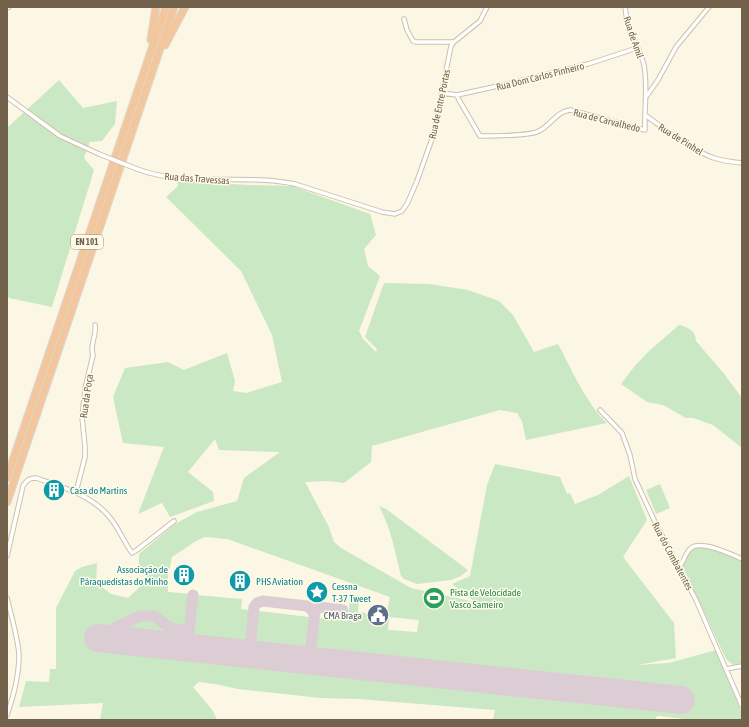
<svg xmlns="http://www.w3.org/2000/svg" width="749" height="727" font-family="'Asap Condensed',sans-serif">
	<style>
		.green { fill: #cae8c3; fill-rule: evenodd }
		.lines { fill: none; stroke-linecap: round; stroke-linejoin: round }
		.taxiway { stroke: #dccdd4; stroke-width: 11 }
		.runway { stroke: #dccdd4; stroke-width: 28 }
		.street-casing { stroke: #ccc1ab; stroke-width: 5.5 }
		.highway-casing { stroke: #ddd9d4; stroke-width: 9 }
		.street { stroke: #fff; stroke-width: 3.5 }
		.highway { stroke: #f3c79d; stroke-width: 7 }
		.street-bridge-casing { stroke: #ccc1ab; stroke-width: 5.5; stroke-linecap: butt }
		.street-bridge { stroke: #fff; stroke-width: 3.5 }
		.labels { text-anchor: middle; stroke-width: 3; stroke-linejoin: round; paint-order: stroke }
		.shield { fill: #fefbea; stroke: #9d907b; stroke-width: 1 }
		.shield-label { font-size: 9px; font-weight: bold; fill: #73624b }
		.street-label { font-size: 10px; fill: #73624b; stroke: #fefbea }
		.culture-label { font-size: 10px; fill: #0d838f; stroke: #fefbea; text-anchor: start }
		.leisure-label { font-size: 10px; fill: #27864d; stroke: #fefbea; text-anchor: start }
		.service-label { font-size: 10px; fill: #4e5e75; stroke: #fefbea; text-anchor: end }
	</style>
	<rect width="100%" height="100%" fill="#fbf7e4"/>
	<!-- green -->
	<path class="green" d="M 59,80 L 83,108 L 117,101 L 115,124 L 102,141 L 90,142 L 84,158 L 94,170 L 52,307 L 9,298 L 7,294 L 7,128 Z
		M 177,181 L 249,185 L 292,186 L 370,214 L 376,235 L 364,249 L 368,266 L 380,276 L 359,331 L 363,339 L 376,352 L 377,349 L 365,337 L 384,283 L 429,284 L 468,290 L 499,301 L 513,315 L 534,352 L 558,344 C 572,370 586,403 607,423 L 526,440 L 522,421 L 517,413 L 500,410 L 372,446 L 371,462 L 344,483 L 329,481 L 305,482 L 329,527 L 334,542 L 341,548 L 411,588 L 475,602 L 452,584 L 470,576 L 487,485 L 495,464 L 560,477 L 567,494 L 570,493 L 575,504 L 598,495 L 629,476 L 647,520 L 623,557 L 674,623 L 676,658 L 637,665 L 669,663 L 716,650 L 742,713 L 742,720 L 694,720 L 659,716 L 656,717 L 656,720 L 493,720 L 495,710 L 358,699 L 321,698 L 238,689 L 215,684 L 199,682 L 193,687 L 213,711 L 217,720 L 100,720 L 103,703 L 19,707 L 26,681 L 49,682 L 50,669 L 56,669 L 56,608 L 75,571 L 82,567 L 97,563 L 96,582 L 111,594 L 128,598 L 148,579 L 139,564 L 139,554 L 175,524 L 197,512 L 237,501 L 244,478 L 280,452 L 219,450 L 215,439 L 188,472 L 213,492 L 214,501 L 170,517 L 162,503 L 138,514 L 164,447 L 123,443 L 113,397 L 125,368 L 168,362 L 184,370 L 227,353 L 235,381 L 233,391 L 246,393 L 282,382 L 272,335 L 241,271 L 166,197 L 178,186 ZM 205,537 L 227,539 L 390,597 L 386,616 L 358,612 L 359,600 L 350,599 L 348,621 L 317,618 L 313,650 L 314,653 L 316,654 L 682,693 L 681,707 L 402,677 L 97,645 L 98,631 L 109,628 L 139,613 L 155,614 L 172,625 L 187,626 L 191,594 L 168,592 L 168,576 L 172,557 L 196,541 ZM 389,617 L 419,620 L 417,632 L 388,630 Z
		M 679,325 C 688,327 696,331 696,341 L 725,375 L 742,398 L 742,448 L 713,425 L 693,418 L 686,418 L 663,405 L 647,402 L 621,384 L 634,367 L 648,352 Z
		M 660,484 L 670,508 L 656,514 L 646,490 Z
		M 379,506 L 386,509 L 468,570 L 461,576 L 451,580 L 417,584 L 404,579 L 401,576 C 395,552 391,528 379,506 Z
		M 697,547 L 718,551 L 742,561 L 742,664 L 733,665 L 726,659 L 683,567 C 686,558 688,550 697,547 Z
		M 196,595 L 242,599 L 241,609 L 249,610 L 251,612 L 247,645 L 245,646 L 196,641 L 192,636 Z
		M 259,611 L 309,617 L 310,619 L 306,652 L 256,648 L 254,646 L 257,613 Z
		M 140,618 L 153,619 L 169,630 L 184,633 L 186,634 L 186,638 L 183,640 L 127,633 L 123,631 L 122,628 L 124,626 Z"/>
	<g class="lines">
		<!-- taxiway -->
		<path class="taxiway" d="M 193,595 L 188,641 L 190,645 L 195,648
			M 102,638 L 118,626 L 140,616 L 154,616 L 170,628 L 189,631
			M 255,655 L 251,652 L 250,648 L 254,607 L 257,603 L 263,601 L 307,606 L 311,609 L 314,614
			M 315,661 L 311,659 L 310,655 L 315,611 L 319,607 L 343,610"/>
		<!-- runway -->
		<path class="runway" d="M 98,638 L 681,700"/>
		<!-- street casing -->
		<g class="street-casing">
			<path id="street" d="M 7,8 L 9,7
				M 404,19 L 407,30 L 413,41 L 416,42 L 454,42
				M 442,93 L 457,95 L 507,84 L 588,64 L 637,48
				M 457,95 L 459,100 L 480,136 C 492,136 530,136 539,131 C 551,125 556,112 570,110 L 645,130 C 644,109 648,86 644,65 C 641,53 635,42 630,31 C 627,24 626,15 625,7
				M 7,97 L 60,136 L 99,154
				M 646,97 L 658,80 L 676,47 L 709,7
				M 645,115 C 665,129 691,150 714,158 C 723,161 732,162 742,163
				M 137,169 C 188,188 243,173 295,184 L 382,212 L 395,214 L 402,211 L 407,204 L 417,181 L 433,136 L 451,46 L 454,42 L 480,21 L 487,7
				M 600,410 L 622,433 L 630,455 L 635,479 L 655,522 L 696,600 L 742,706
				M 76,492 L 85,457 L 85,447 L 82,417 L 85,389 L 93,355 C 89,345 97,336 95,325
				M 7,556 L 23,486 C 27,480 29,478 36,478 C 62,487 93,495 111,519 C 119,529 124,542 132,553 L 137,550 L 174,521
				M 679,567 C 684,562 685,553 691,548 C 701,540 731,554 742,559
				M 7,598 C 11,615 18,638 19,655 C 19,676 14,695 7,715
				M 726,669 L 742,666"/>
		</g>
		<!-- highway casing -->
		<g class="highway-casing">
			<path id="highway" d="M 151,40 L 156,7
				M 165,45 L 185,7
				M 7,478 L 166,7
				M 7,502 L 174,7"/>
		</g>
		<!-- street -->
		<use href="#street" class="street"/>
		<!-- highway -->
		<use href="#highway" class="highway"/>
		<!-- street-bridge casing -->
		<g class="street-bridge-casing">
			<path id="street-bridge" d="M 99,154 L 137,169"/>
		</g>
		<!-- street-bridge -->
		<use href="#street-bridge" class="street-bridge"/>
	</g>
	<!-- icons -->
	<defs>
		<g id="building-disc" transform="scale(1.15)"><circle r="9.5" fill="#0f9aa8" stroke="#fefbea"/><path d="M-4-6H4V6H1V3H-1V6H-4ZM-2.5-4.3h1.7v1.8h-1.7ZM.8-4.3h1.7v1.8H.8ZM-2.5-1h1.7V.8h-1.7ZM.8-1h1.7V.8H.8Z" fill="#fff"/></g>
		<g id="sight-disc" transform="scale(1.15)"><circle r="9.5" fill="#0f9aa8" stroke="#fefbea"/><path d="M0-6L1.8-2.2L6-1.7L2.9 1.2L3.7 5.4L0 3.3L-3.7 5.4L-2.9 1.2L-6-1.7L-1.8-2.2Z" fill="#fff"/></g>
		<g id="stadium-disc" transform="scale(1.15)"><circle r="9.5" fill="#2e9e5b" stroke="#fefbea"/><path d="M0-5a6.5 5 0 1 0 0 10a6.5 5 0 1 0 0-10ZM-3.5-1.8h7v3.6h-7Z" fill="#fff"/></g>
		<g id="civic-disc" transform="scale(1.15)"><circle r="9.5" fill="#5c6f8a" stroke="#fefbea"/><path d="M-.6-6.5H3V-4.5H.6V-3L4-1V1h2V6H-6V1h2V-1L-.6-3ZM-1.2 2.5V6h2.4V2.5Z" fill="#fff"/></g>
	</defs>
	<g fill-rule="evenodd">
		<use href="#building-disc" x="54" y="490"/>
		<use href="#building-disc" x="184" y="575"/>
		<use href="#building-disc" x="240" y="581"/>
		<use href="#sight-disc" x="317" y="592"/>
		<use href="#stadium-disc" x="434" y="598"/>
		<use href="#civic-disc" x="378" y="615"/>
	</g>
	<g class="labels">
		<!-- shield labels -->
		<rect class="shield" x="71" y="235" width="32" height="14" rx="3"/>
		<g class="shield-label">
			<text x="87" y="245">EN 101</text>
		</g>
		<!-- street labels -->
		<g class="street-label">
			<text transform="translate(634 37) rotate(71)" y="4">Rua de Amil</text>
			<text transform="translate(540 76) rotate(-14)" y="4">Rua Dom Carlos Pinheiro</text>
			<text transform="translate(439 104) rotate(-78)" y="4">Rua de Entre Portas</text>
			<text transform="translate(607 120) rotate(14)" y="4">Rua de Carvalhedo</text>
			<text transform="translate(681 139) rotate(32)" y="4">Rua de Pinhel</text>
			<text transform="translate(197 178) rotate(4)" y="4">Rua das Travessas</text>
			<text transform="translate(86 396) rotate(-82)" y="4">Rua da Poça</text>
			<text transform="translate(673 556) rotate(62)" y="4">Rua do Combatentes</text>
		</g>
		<!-- culture labels -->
		<g class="culture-label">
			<text x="70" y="494">Casa do Martins</text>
			<text x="168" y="573" text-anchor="end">Associação de<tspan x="168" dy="12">Páraquedistas do Minho</tspan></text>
			<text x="256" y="585">PHS Aviation</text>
			<text x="332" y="590">Cessna<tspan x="332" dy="12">T-37 Tweet</tspan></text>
		</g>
		<!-- leisure labels -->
		<g class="leisure-label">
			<text x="450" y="596">Pista de Velocidade<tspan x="450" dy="12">Vasco Sameiro</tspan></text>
		</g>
		<!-- service labels -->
		<g class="service-label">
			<text x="362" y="619">CMA Braga</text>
		</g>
	</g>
	<!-- border -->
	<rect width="749" height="727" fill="none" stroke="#73624b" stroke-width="16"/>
</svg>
